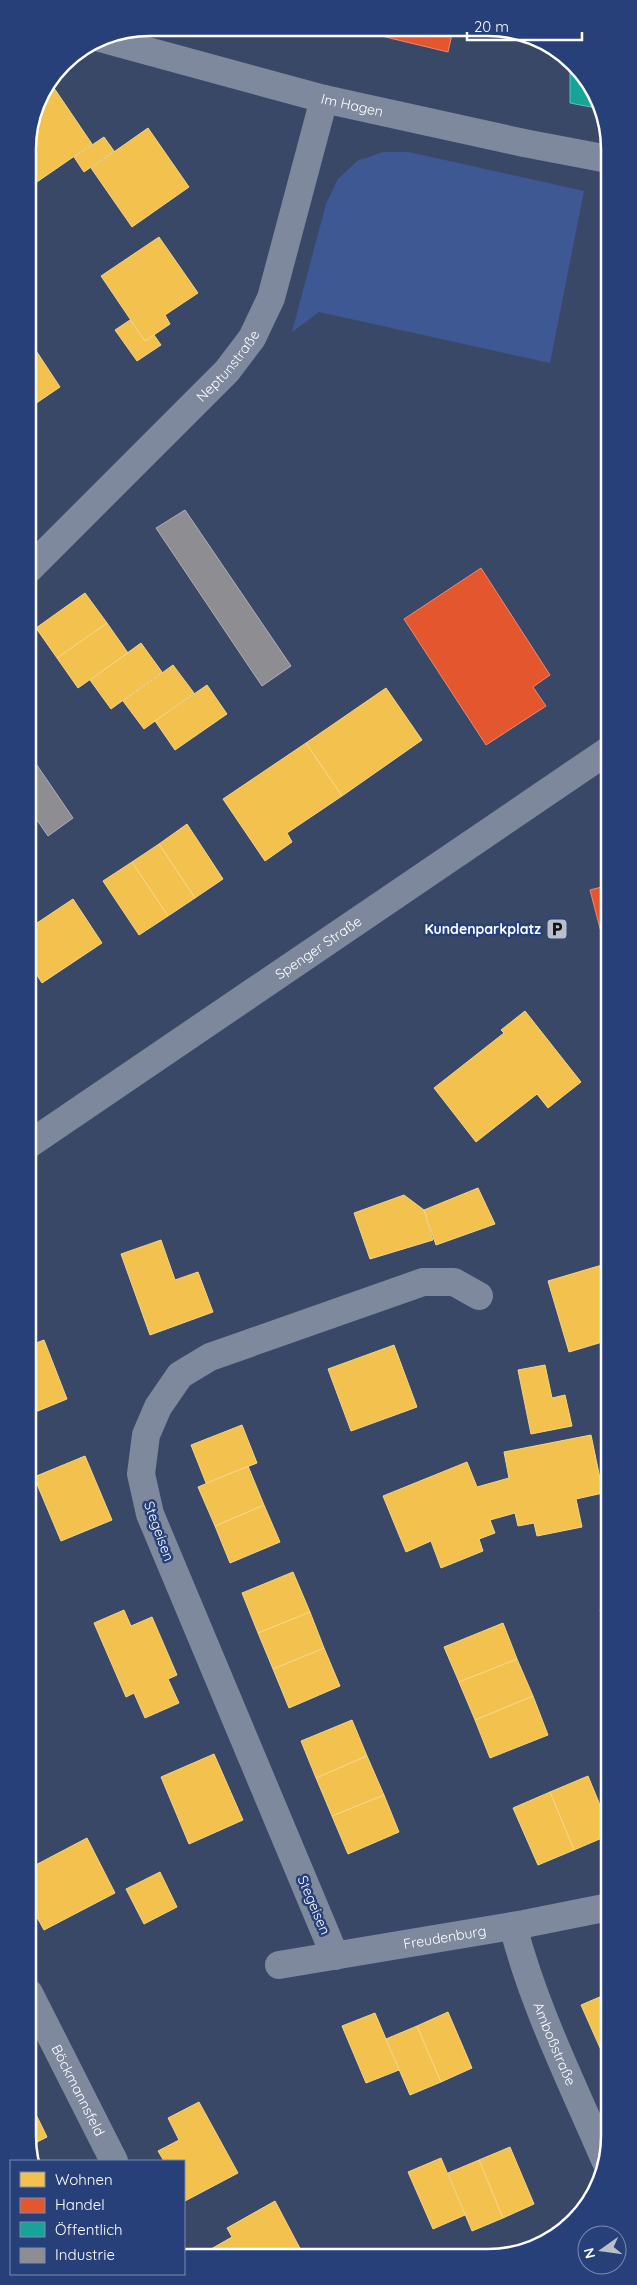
<svg xmlns="http://www.w3.org/2000/svg" width="637" height="2285" font-family="Quicksand,sans-serif">
	<style>
		.green { fill: #3d5892 }
		.homes { fill: #f2c14e; stroke: #f6d483 }
		.shops { fill: #e4572e; stroke: #ec896d }
		.public { fill: #17a398; stroke: #5dbfb7 }
		.industry { fill: #8d8d92; stroke: #afafb3 }
		.lines { fill: none; stroke-linecap: round; stroke-linejoin: round }
		.minor { stroke: #7e899e; stroke-width: 28 }
		.major { stroke: #7d889d; stroke-width: 28 }
		.labels { text-anchor: middle; stroke-width: 5; stroke-linejoin: round; paint-order: stroke }
		.street-label { font-size: 14px; fill: #fff; stroke: #27407a }
		.poi-label { font-size: 14px; font-weight: bold; fill: #fff; stroke: #27407a; text-anchor: end }
		.rim { fill: none; stroke: #fff; stroke-width: 2.5 }
	</style>
	<rect width="100%" height="100%" fill="#3a4867"/>
	<!-- green -->
	<path class="green" d="M 383,152 L 409,152 L 584,191 L 550,363 L 319,312 L 292,332 L 326,204 L 338,179 L 357,161 Z"/>
	<!-- homes -->
	<path class="homes" d="M 52,85 L 92,144 L 34,184 L 28,174 L 28,141 L 40,96 Z
		M 148,128 L 189,187 L 132,227 L 91,168 Z
		M 104,137 L 114,151 L 84,172 L 74,157 Z
		M 159,237 L 198,293 L 165,315 L 170,324 L 145,341 L 101,276 Z
		M 130,320 L 145,341 L 154,335 L 161,345 L 137,361 L 115,330 Z
		M 31,343 L 60,387 L 32,406 L 28,401 L 28,346 Z
		M 85,593 L 107,623 L 57,658 L 36,628 Z
		M 107,623 L 128,653 L 78,688 L 57,658 Z
		M 141,643 L 162,672 L 111,709 L 90,680 Z
		M 173,665 L 194,693 L 144,729 L 123,701 Z
		M 207,685 L 227,714 L 175,750 L 155,721 Z
		M 386,688 L 422,740 L 342,796 L 306,743 Z
		M 306,743 L 342,796 L 287,833 L 292,842 L 265,861 L 223,799 Z
		M 187,824 L 223,879 L 195,898 L 159,844 Z
		M 159,844 L 195,898 L 168,916 L 132,862 Z
		M 132,862 L 168,916 L 139,935 L 103,881 Z
		M 73,899 L 102,943 L 42,983 L 28,961 L 28,929 Z
		M 525,1011 L 581,1082 L 548,1108 L 537,1094 L 476,1142 L 434,1088 L 504,1033 L 501,1030 Z
		M 478,1188 L 495,1224 L 436,1245 L 424,1210 Z
		M 404,1195 L 424,1210 L 433,1240 L 370,1259 L 354,1213 Z
		M 161,1240 L 175,1280 L 198,1272 L 213,1312 L 150,1335 L 121,1254 Z
		M 602,1265 L 609,1289 L 609,1340 L 569,1352 L 548,1281 Z
		M 44,1340 L 67,1399 L 28,1415 L 28,1346 Z
		M 394,1345 L 417,1407 L 351,1431 L 328,1369 Z
		M 545,1365 L 552,1398 L 565,1395 L 572,1426 L 531,1434 L 518,1370 Z
		M 242,1425 L 257,1463 L 206,1483 L 191,1445 Z
		M 591,1435 L 603,1493 L 576,1499 L 582,1527 L 537,1536 L 534,1523 L 518,1526 L 515,1513 L 490,1520 L 495,1533 L 479,1539 L 483,1551 L 441,1568 L 431,1541 L 406,1552 L 383,1496 L 467,1462 L 477,1487 L 509,1478 L 504,1452 Z
		M 85,1456 L 112,1520 L 61,1541 L 34,1477 Z
		M 248,1466 L 264,1505 L 215,1526 L 198,1487 Z
		M 264,1505 L 280,1542 L 230,1563 L 215,1526 Z
		M 293,1572 L 310,1612 L 258,1633 L 242,1593 Z
		M 609,1606 L 609,1630 L 600,1610 Z
		M 124,1610 L 131,1626 L 152,1617 L 177,1675 L 168,1679 L 179,1703 L 145,1718 L 134,1693 L 126,1697 L 94,1623 Z
		M 310,1612 L 324,1648 L 273,1669 L 258,1633 Z
		M 503,1623 L 517,1659 L 459,1682 L 444,1647 Z
		M 324,1648 L 340,1686 L 289,1708 L 273,1669 Z
		M 517,1659 L 533,1696 L 475,1720 L 459,1682 Z
		M 533,1696 L 548,1735 L 490,1758 L 475,1720 Z
		M 352,1720 L 367,1756 L 316,1778 L 301,1741 Z
		M 214,1754 L 243,1820 L 189,1844 L 161,1777 Z
		M 367,1756 L 384,1795 L 332,1816 L 316,1778 Z
		M 588,1776 L 609,1827 L 609,1835 L 574,1850 L 550,1792 Z
		M 550,1792 L 574,1850 L 538,1865 L 513,1808 Z
		M 384,1795 L 399,1832 L 348,1854 L 332,1816 Z
		M 87,1838 L 115,1893 L 44,1930 L 28,1901 L 28,1869 Z
		M 160,1872 L 177,1907 L 144,1924 L 126,1889 Z
		M 609,1993 L 609,2068 L 581,2005 Z
		M 448,2012 L 472,2068 L 441,2082 L 417,2026 Z
		M 375,2013 L 399,2070 L 366,2083 L 342,2026 Z
		M 417,2026 L 441,2082 L 410,2095 L 386,2039 Z
		M 29,2100 L 47,2137 L 29,2146 Z
		M 199,2102 L 238,2173 L 185,2201 L 184,2161 L 164,2161 L 158,2151 L 179,2140 L 168,2118 Z
		M 510,2147 L 534,2204 L 503,2218 L 479,2160 Z
		M 441,2158 L 465,2215 L 433,2229 L 408,2172 Z
		M 479,2160 L 503,2218 L 472,2231 L 448,2173 Z
		M 275,2201 L 304,2256 L 214,2255 L 211,2249 L 232,2237 L 227,2228 Z"/>
	<!-- shops -->
	<path class="shops" d="M 352,29 L 453,30 L 448,52 Z
		M 481,568 L 550,675 L 533,687 L 546,706 L 486,745 L 404,619 Z
		M 609,885 L 609,963 L 590,890 Z"/>
	<!-- public -->
	<path class="public" d="M 570,65 L 575,65 L 597,95 L 601,109 L 570,103 Z"/>
	<!-- industry -->
	<path class="industry" d="M 185,510 L 291,666 L 262,686 L 156,528 Z
		M 28,752 L 73,818 L 48,836 L 28,807 Z"/>
	<g class="lines">
		<!-- minor -->
		<g class="minor">
			<path id="s1" d="M 100,38 L 324,99 L 524,143 L 608,159"/>
			<path id="s2" d="M 28,570 L 227,371 L 252,338 L 271,298 L 324,99"/>
			<path id="s3" d="M 513,1926 C 534,2007 572,2083 605,2160"/>
			<path d="M 335,1956 L 150,1514 L 141,1474 L 146,1435 L 158,1407 L 180,1375 L 210,1357 L 423,1282 L 454,1282 L 479,1296"/>
			<path id="s4" d="M 279,1965 L 524,1924 L 609,1907"/>
			<path id="s5" d="M 29,1993 L 114,2161"/>
		</g>
		<!-- major -->
		<path class="major" id="s6" d="M 28,1145 L 609,750"/>
	</g>
	<!-- icons -->
	<defs>
		<g id="parking-square" transform="scale(1.125)"><rect x="-9" y="-9" width="18" height="18" rx="4" fill="#babfca" stroke="#27407a"/><path d="M-3.5-5.5H1a3.5 3.5 0 0 1 0 7H-1V5.5H-3.5ZM-1-3.4V-.6H.8a1.4 1.4 0 0 0 0-2.8Z" fill="#111"/></g>
	</defs>
	<g fill-rule="evenodd">
		<use href="#parking-square" x="557" y="929"/>
	</g>
	<g class="labels">
		<!-- street labels -->
		<g class="street-label">
			<text dy="5" stroke="none"><textPath href="#s1" startOffset="261">Im Hagen</textPath></text>
			<text dy="5" stroke="none"><textPath href="#s2" startOffset="286">Neptunstraße</textPath></text>
			<text dy="5" stroke="none"><textPath href="#s6" startOffset="351">Spenger Straße</textPath></text>
			<text transform="translate(159 1531) rotate(70)" y="5">Stegeisen</text>
			<text transform="translate(314 1905) rotate(67)" y="5">Stegeisen</text>
			<text dy="5" stroke="none"><textPath href="#s4" startOffset="168">Freudenburg</textPath></text>
			<text dy="5" stroke="none"><textPath href="#s3" startOffset="125">Amboßstraße</textPath></text>
			<text dy="5" stroke="none"><textPath href="#s5" startOffset="109">Böckmannsfeld</textPath></text>
		</g>
		<!-- poi labels -->
		<g class="poi-label">
			<text x="541" y="934">Kundenparkplatz</text>
		</g>
	</g>
	<!-- crop -->
	<path d="M0 0H637V2285H0ZM149 36H488A113 113 0 0 1 601 149V2136A113 113 0 0 1 488 2249H149A113 113 0 0 1 36 2136V149A113 113 0 0 1 149 36Z" fill="#27407a" fill-rule="evenodd"/>
	<path class="rim" d="M149 36H488A113 113 0 0 1 601 149V2136A113 113 0 0 1 488 2249H149A113 113 0 0 1 36 2136V149A113 113 0 0 1 149 36Z"/>
	<!-- legend -->
	<rect x="10" y="2160" width="175" height="115" fill="#27407a" stroke="#7d8caf"/>
	<rect x="20" y="2172" width="25" height="15" fill="#f2c14e" stroke="#7d8caf"/>
	<text x="55" y="2185" font-size="15" fill="#ffffff">Wohnen</text>
	<rect x="20" y="2198" width="25" height="15" fill="#e4572e" stroke="#7d8caf"/>
	<text x="55" y="2210" font-size="15" fill="#ffffff">Handel</text>
	<rect x="20" y="2222" width="25" height="15" fill="#17a398" stroke="#7d8caf"/>
	<text x="55" y="2235" font-size="15" fill="#ffffff">Öffentlich</text>
	<rect x="20" y="2248" width="25" height="15" fill="#8d8d92" stroke="#7d8caf"/>
	<text x="55" y="2260" font-size="15" fill="#ffffff">Industrie</text>
	<!-- north arrow -->
	<g transform="translate(602 2250) rotate(256)"><circle r="24" fill="#27407a" stroke="#7d8caf"/>
	<path d="M0-4L9 19L0 12L-9 19Z" fill="#babfca"/>
	<text y="-8" font-size="14" font-weight="bold" text-anchor="middle" fill="#ffffff">N</text>
	</g>
	<!-- scale -->
	<path d="M467 32v8h115v-8" fill="none" stroke="#ffffff" stroke-width="2.5"/>
	<text x="474" y="32" font-size="15" fill="#ffffff" stroke="#27407a" stroke-width="4" paint-order="stroke">20 m</text>
</svg>
